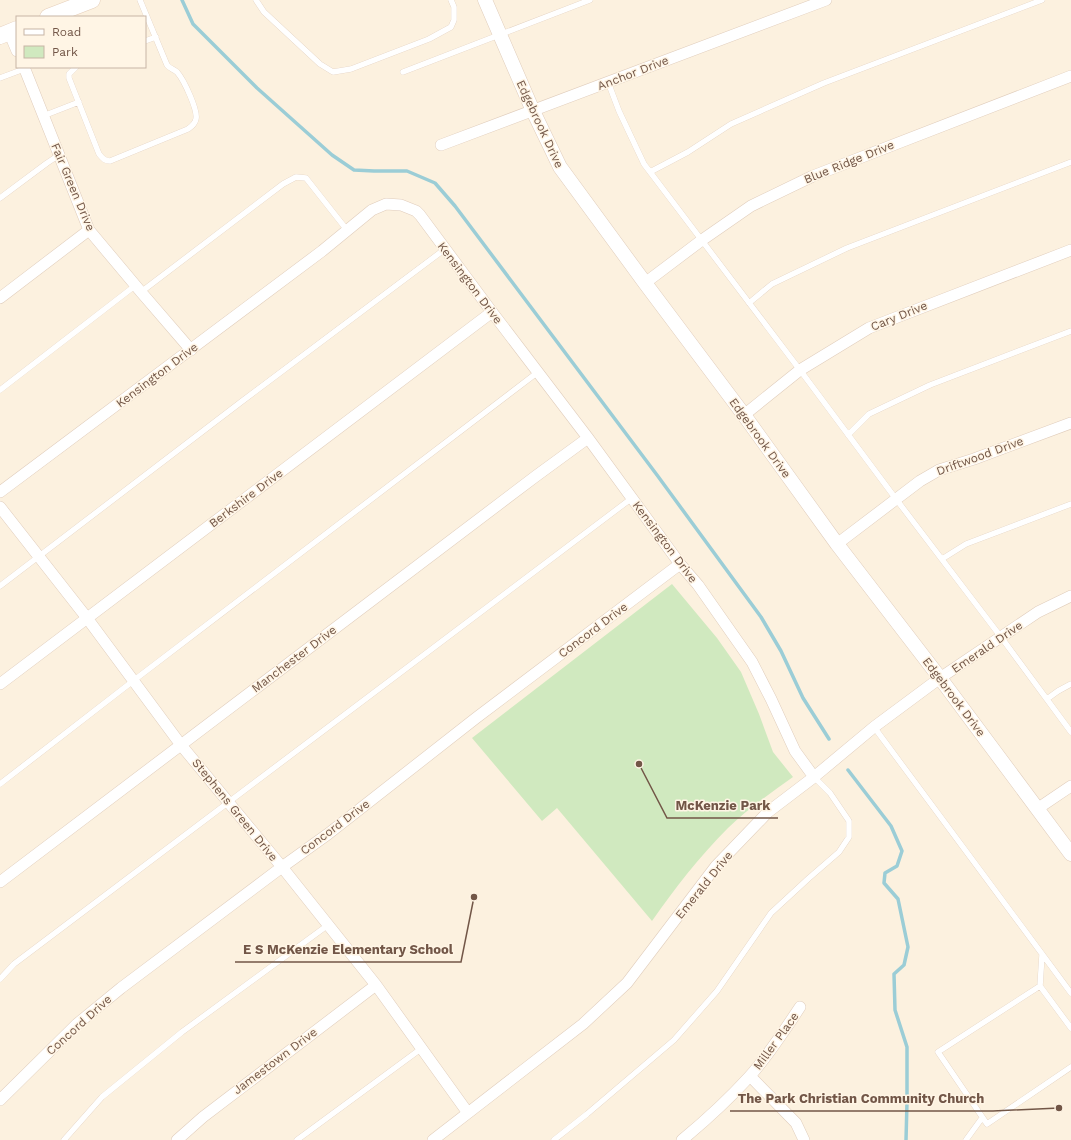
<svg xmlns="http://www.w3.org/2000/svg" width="1071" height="1140" font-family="'Work Sans',sans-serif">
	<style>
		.green { fill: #d0e9bf }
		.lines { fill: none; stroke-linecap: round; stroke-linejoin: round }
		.stream { stroke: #9bcdd6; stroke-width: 3.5 }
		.service-casing { stroke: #e0cdbc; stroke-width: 6 }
		.minor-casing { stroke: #e0cdbc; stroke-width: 12 }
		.tertiary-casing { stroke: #e0cdbc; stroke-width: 15 }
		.secondary-casing { stroke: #e5ceba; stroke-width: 17 }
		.service { stroke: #fff; stroke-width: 5.5 }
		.minor { stroke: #fff; stroke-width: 11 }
		.tertiary { stroke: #fff; stroke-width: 14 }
		.secondary { stroke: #fff; stroke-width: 16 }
		.labels { text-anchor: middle; stroke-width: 3; stroke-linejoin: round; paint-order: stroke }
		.street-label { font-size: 12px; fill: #725647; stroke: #fff5e5 }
		.leader { fill: none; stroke: #725647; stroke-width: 1.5 }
		.callout-dot { fill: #725647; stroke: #fff5e5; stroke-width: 1.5 }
		.callout-label { font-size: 13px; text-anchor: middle; font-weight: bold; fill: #725647; stroke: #fff5e5; stroke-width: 3; stroke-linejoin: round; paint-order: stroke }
	</style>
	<rect width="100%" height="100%" fill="#fcf1df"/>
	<!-- green -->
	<path class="green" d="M 672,584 L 717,638 L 741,672 L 759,714 L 773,752 L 793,777 C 771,793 747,809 728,828 C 699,857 675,888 652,921 L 557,808 L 542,821 L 472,738 Z"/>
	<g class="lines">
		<!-- stream -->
		<path class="stream" d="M 182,0 L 193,24 L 257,88 L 332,155 L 354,170 L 374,171 L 407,171 L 435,183 L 455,206 L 657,475 L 761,617 L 781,651 L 803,698 L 829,739
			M 848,770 L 891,826 L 902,851 L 897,866 L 885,873 L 884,883 L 898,899 L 908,947 L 904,965 L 894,974 L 895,1010 L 907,1047 L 907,1102 L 906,1140"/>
		<!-- service casing -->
		<g class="service-casing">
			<path id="service" d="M 256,0 L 264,12 L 320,64 L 333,72 L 351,69 L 429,39 L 451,27 L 454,20 L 454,7 L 451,0
				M 145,41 L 156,37
				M 76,67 L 69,74 L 69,78 L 99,154 C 103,159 105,161 110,161 L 188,129 C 192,126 195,124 196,119 C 198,110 184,80 177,72 C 174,69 170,69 167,65 L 140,0
				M 403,72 L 590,0
				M 0,78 L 24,69
				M 608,82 L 619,111 L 644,164 L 800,370 L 896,499 L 1001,637 L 1071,732
				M 43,116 L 79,102
				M 650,172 L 688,152 L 731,124 L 824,83 L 1042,0
				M 0,198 L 47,163 L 59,155
				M 141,292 L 283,184 L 296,177 L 306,178 L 347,230
				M 749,303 L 772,284 L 847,248 L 1071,162
				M 0,390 L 136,285
				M 848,435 L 869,414 L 930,385 L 1071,331
				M 942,559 L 966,544 L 1071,504
				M 0,586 L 241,402 L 445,249
				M 1047,699 L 1058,691 L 1071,684
				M 874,727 L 1071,993
				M 0,784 L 133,681 L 538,372
				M 0,979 L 14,964 L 632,498
				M 1040,986 L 1042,955
				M 1071,1028 L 1040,986 L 938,1052 L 987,1124 L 1071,1067
				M 64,1140 L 102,1097 L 182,1032 L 328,925
				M 297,1140 L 422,1048
				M 554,1140 L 587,1114 L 674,1040 L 717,991 L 771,913 L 809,878 L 839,852 L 849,837 L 849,821 L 830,793 L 814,777
				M 966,1140 L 982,1118"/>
		</g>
		<!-- minor casing -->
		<g class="minor-casing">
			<path id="minor" d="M 9,32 L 17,51
				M 24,67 L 89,230 L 141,292 L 191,350
				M 441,145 L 826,0
				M 645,283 L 702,240 L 751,206 L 813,176 L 1071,76
				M 0,298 L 89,230
				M 744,415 L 800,370 L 869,328 L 1071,250
				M 0,492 L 322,251 L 372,210 L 386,204 L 401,205 L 416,211 L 420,215 L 492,312 L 588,438 L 680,564 L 698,585 L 752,662 L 771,699 L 795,751 L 814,777
				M 0,507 L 87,618 L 181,745 L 282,867 L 376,985 L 468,1113
				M 837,544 L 920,481 L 939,470 L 974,459 L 1071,423
				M 0,684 L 492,312
				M 1037,809 L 1071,786
				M 0,882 L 536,476 L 588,438
				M 750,1076 L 796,1123 L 804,1140
				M 0,1100 L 77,1024 L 121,988 L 282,867 L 328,834 L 476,718 L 680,564
				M 177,1140 L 203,1117 L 376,985
				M 433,1140 L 583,1024 L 627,983 L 716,866 L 768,812 L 814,777 L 874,727 L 940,678 L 1038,612 L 1071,596
				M 682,1140 C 705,1121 728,1100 749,1077 C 768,1056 784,1031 800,1007"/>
		</g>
		<!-- tertiary casing -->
		<g class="tertiary-casing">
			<path id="tertiary" d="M 485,0 L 533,111 L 560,167 L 645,283 L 744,415 L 837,544 L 940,678 L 1071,854"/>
		</g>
		<!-- secondary casing -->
		<g class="secondary-casing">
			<path id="secondary" d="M 48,17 L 92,0
				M 0,36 L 17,29"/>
		</g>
		<!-- service -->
		<use href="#service" class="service"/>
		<!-- minor -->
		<use href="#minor" class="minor"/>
		<!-- tertiary -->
		<use href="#tertiary" class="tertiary"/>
		<!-- secondary -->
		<use href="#secondary" class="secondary"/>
	</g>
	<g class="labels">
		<!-- street labels -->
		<g class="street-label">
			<text transform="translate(633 73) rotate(-21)" y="4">Anchor Drive</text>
			<text transform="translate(540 124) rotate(65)" y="4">Edgebrook Drive</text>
			<text transform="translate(849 162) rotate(-22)" y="4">Blue Ridge Drive</text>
			<text transform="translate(73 187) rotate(67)" y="4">Fair Green Drive</text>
			<text transform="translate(470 283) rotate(53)" y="4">Kensington Drive</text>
			<text transform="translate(899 316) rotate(-22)" y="4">Cary Drive</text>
			<text transform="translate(157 375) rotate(-37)" y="4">Kensington Drive</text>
			<text transform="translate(760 438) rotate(54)" y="4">Edgebrook Drive</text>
			<text transform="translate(980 456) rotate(-20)" y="4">Driftwood Drive</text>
			<text transform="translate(246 498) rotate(-37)" y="4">Berkshire Drive</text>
			<text transform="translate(665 542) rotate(53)" y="4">Kensington Drive</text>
			<text transform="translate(593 630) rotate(-37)" y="4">Concord Drive</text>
			<text transform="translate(987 647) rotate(-34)" y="4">Emerald Drive</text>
			<text transform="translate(294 659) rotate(-37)" y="4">Manchester Drive</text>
			<text transform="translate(954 697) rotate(53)" y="4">Edgebrook Drive</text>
			<text transform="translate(235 810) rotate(51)" y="4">Stephens Green Drive</text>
			<text transform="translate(335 827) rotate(-37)" y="4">Concord Drive</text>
			<text transform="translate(704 885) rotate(-51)" y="4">Emerald Drive</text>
			<text transform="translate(79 1025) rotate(-42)" y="4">Concord Drive</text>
			<text transform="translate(776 1041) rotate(-54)" y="4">Miller Place</text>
			<text transform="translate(275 1061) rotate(-37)" y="4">Jamestown Drive</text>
		</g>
	</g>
	<!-- callouts -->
	<path class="leader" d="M639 764L667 818H778M474 897L461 962H235M1059 1108L993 1111H730"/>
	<g class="callout-dot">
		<circle cx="639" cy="764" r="4"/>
		<circle cx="474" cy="897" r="4"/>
		<circle cx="1059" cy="1108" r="4"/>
	</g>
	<g class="callout-label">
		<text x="723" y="810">McKenzie Park</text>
		<text x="348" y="954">E S McKenzie Elementary School</text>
		<text x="861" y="1103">The Park Christian Community Church</text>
	</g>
	<!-- legend -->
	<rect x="16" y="16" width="130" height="52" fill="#fff5e5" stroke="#c7b5a6"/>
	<rect x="24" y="29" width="20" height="6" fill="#ffffff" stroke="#c7b5a6"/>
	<text x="52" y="36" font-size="12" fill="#725647">Road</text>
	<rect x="24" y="46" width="20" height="12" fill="#d0e9bf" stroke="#c7b5a6"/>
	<text x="52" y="56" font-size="12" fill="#725647">Park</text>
</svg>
